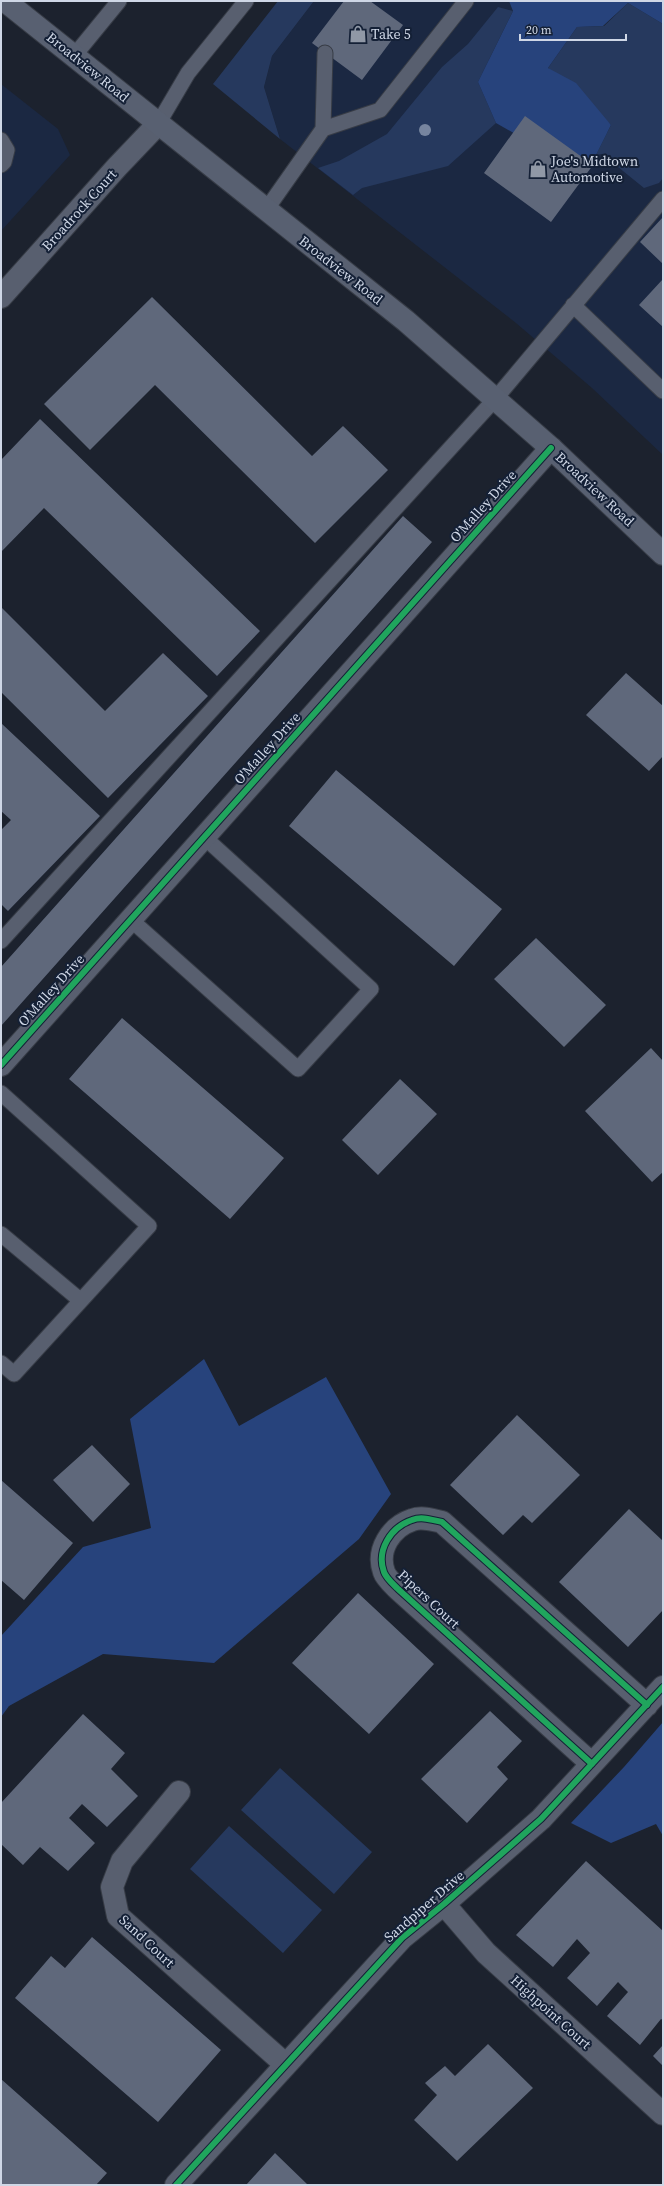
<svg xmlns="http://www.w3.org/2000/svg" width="664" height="2186" font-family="'Source Serif 4',serif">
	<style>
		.built { fill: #1b2842 }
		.green { fill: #26395e }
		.forest { fill: #27437c }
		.building { fill: #5f687b }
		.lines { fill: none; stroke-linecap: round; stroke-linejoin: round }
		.lane-casing { stroke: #373c46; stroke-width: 17 }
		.street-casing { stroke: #373c46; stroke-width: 24 }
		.primary-casing { stroke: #373c46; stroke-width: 24 }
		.lane { stroke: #585f6f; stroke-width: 15 }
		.street { stroke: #585f6f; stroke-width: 22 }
		.primary { stroke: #586071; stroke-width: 22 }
		.cycleway-casing { stroke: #142036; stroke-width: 8 }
		.cycleway { stroke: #20a55d; stroke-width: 6 }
		.tree { fill: #77859f }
		.labels { text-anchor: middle; stroke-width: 4; stroke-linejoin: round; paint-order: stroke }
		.poi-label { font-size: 14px; fill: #cfd7e6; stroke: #142036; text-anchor: start }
		.street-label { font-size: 14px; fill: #cfd7e6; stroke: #142036 }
	</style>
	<rect width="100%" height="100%" fill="#1c222e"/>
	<!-- built -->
	<path class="built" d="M 314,1 L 520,1 L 481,55 L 663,166 L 663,455 L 592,388 L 516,323 L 280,139 L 264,87 L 272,56 Z
		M 1,84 L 58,129 L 70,155 L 1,231 Z"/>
	<!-- green -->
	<path class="green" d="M 278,1 L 314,1 L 272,56 L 264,87 L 280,139 L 213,84 Z
		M 628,3 L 663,24 L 663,178 L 659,183 L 644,188 L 602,154 L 596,155 L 611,125 L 548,68 L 577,27 L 604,26 Z
		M 498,7 L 513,11 L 478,82 L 496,123 L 448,166 L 362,188 L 353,195 L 318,168 L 339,161 L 387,134 L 442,67 L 468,44 Z
		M 280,1768 L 372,1852 L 334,1894 L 241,1810 Z
		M 229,1826 L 322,1910 L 283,1953 L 190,1869 Z"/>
	<!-- forest -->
	<path class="forest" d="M 509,1 L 663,1 L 663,24 L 628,3 L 603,26 L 577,27 L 548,68 L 576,83 L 611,125 L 596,155 L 574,167 L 496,123 L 478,82 L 513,11 Z
		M 204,1359 L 239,1426 L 326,1377 L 391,1494 L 359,1539 L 214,1663 L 103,1654 L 9,1706 L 1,1717 L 1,1636 L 83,1547 L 151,1528 L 130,1419 Z
		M 663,1722 L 663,1836 L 656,1824 L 611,1843 L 571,1823 L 624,1767 Z"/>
	<!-- building -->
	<path class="building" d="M 344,1 L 370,1 L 403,25 L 362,80 L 312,43 Z
		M 525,116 L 593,165 L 551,222 L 484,173 Z
		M 663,217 L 663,264 L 640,242 Z
		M 663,279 L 663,327 L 639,305 Z
		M 152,297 L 312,456 L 343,426 L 388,470 L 315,543 L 155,385 L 90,450 L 44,404 Z
		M 40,419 L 260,631 L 217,676 L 44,508 L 1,552 L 1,460 Z
		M 403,516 L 432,542 L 1,1026 L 1,967 Z
		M 1,607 L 105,711 L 163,653 L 208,696 L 108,798 L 1,692 Z
		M 626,673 L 663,706 L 663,756 L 649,771 L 586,715 Z
		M 1,723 L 100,816 L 8,911 L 1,904 L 1,830 L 11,820 L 1,811 Z
		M 336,770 L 502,909 L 454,966 L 289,826 Z
		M 536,938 L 606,1005 L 564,1047 L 494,979 Z
		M 122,1018 L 284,1158 L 230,1219 L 69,1079 Z
		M 651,1048 L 663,1061 L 663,1172 L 652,1182 L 585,1111 Z
		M 400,1079 L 437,1114 L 378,1175 L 342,1140 Z
		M 517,1415 L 580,1475 L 532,1523 L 523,1515 L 503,1535 L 450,1485 Z
		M 92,1445 L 130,1484 L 93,1522 L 53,1480 Z
		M 1,1480 L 73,1543 L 24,1600 L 1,1580 Z
		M 629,1509 L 663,1541 L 663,1610 L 628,1647 L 559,1582 Z
		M 358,1593 L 434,1664 L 369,1734 L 292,1663 Z
		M 490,1711 L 522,1741 L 497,1767 L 508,1779 L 467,1823 L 421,1779 Z
		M 83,1714 L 125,1753 L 111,1769 L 138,1796 L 107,1827 L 82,1804 L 69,1818 L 95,1843 L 68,1871 L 40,1847 L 23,1865 L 1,1844 L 1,1803 Z
		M 586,1861 L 663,1931 L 663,2020 L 661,2019 L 640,2045 L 607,2016 L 628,1992 L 618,1982 L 597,2006 L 567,1978 L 590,1953 L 577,1939 L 553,1967 L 516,1935 Z
		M 92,1937 L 221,2050 L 158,2122 L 15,1998 L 51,1956 L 65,1968 Z
		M 488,2044 L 533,2088 L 457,2161 L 414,2120 L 437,2095 L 425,2083 L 445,2066 L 455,2076 Z
		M 663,2045 L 663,2066 L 653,2056 Z
		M 1,2079 L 107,2173 L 96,2185 L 1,2185 Z
		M 275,2153 L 308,2185 L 246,2185 Z"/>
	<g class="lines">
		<!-- lane casing -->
		<g class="lane-casing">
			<path id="lane" d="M 74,56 L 119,1
				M 158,124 L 188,73 L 246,1
				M 323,129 L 325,53
				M 1,140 L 7,150 L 4,162 L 1,165
				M 266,210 L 323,129 L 380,110 L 466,1
				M 573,305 L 663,391
				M 130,919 L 298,1069 L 371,989 L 204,837
				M 1,941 L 496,398 L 663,199
				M 1,1093 L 149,1226 L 14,1374 L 1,1363
				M 1,1234 L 80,1300"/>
		</g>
		<!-- street casing -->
		<g class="street-casing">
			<path id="street" d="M 1,297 L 117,167 L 158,124
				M 1,1065 L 551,448
				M 592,1764 L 398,1589 C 393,1584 386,1578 384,1572 C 376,1550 391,1527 412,1520 C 422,1516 432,1520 442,1522 L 647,1705
				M 179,1792 L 122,1861 L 112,1887 L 118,1916 L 285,2064
				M 444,1904 L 486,1953 L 663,2114
				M 176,2185 L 402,1938 L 444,1904 L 541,1819 L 663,1687"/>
		</g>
		<!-- primary casing -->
		<g class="primary-casing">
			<path id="primary" d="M 5,1 L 406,321 L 551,448 L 663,554"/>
		</g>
		<!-- lane -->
		<use href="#lane" class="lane"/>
		<!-- street -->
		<use href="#street" class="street"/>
		<!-- primary -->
		<use href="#primary" class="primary"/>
		<!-- cycleway casing -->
		<g class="cycleway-casing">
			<path id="cycleway" d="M 1,1065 L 551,448
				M 592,1764 L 398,1589 C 393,1584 386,1578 384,1572 C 376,1550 391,1527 412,1520 C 422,1516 432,1520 442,1522 L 647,1705
				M 176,2185 L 402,1938 L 444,1904 L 541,1819 L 663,1687"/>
		</g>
		<!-- cycleway -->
		<use href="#cycleway" class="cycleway"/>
	</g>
	<!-- trees -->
	<circle class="tree" cx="425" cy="130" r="6"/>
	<!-- icons -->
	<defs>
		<g id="shop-bare" transform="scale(1.38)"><path d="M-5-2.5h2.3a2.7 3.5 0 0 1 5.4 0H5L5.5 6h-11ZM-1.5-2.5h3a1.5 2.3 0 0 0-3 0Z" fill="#9098a6" stroke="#142036" stroke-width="2.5" paint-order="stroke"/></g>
	</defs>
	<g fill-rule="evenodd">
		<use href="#shop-bare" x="358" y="34"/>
		<use href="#shop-bare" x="538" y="169"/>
	</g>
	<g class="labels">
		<!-- poi labels -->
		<g class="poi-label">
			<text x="371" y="39">Take 5</text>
			<text x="551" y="166">Joe's Midtown<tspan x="551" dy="16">Automotive</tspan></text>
		</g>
		<!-- street labels -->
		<g class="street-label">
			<text transform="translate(88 67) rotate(39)" y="5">Broadview Road</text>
			<text transform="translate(79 210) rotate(-48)" y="5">Broadrock Court</text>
			<text transform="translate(341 270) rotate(38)" y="5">Broadview Road</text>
			<text transform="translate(595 489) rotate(43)" y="5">Broadview Road</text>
			<text transform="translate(483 506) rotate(-48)" y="5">O'Malley Drive</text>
			<text transform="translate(267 748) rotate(-48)" y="5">O'Malley Drive</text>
			<text transform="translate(51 990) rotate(-48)" y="5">O'Malley Drive</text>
			<text transform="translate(429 1599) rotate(43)" y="5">Pipers Court</text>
			<text transform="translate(424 1906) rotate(-41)" y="5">Sandpiper Drive</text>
			<text transform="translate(147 1941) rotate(43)" y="5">Sand Court</text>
			<text transform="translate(551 2012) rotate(42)" y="5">Highpoint Court</text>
		</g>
	</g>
	<!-- border -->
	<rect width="664" height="2186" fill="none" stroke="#cfd7e6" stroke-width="4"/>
	<!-- scale -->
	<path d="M520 34v6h106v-6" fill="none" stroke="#cfd7e6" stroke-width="2"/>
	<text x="526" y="34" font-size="12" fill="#cfd7e6" stroke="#142036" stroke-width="3" paint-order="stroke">20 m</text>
</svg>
